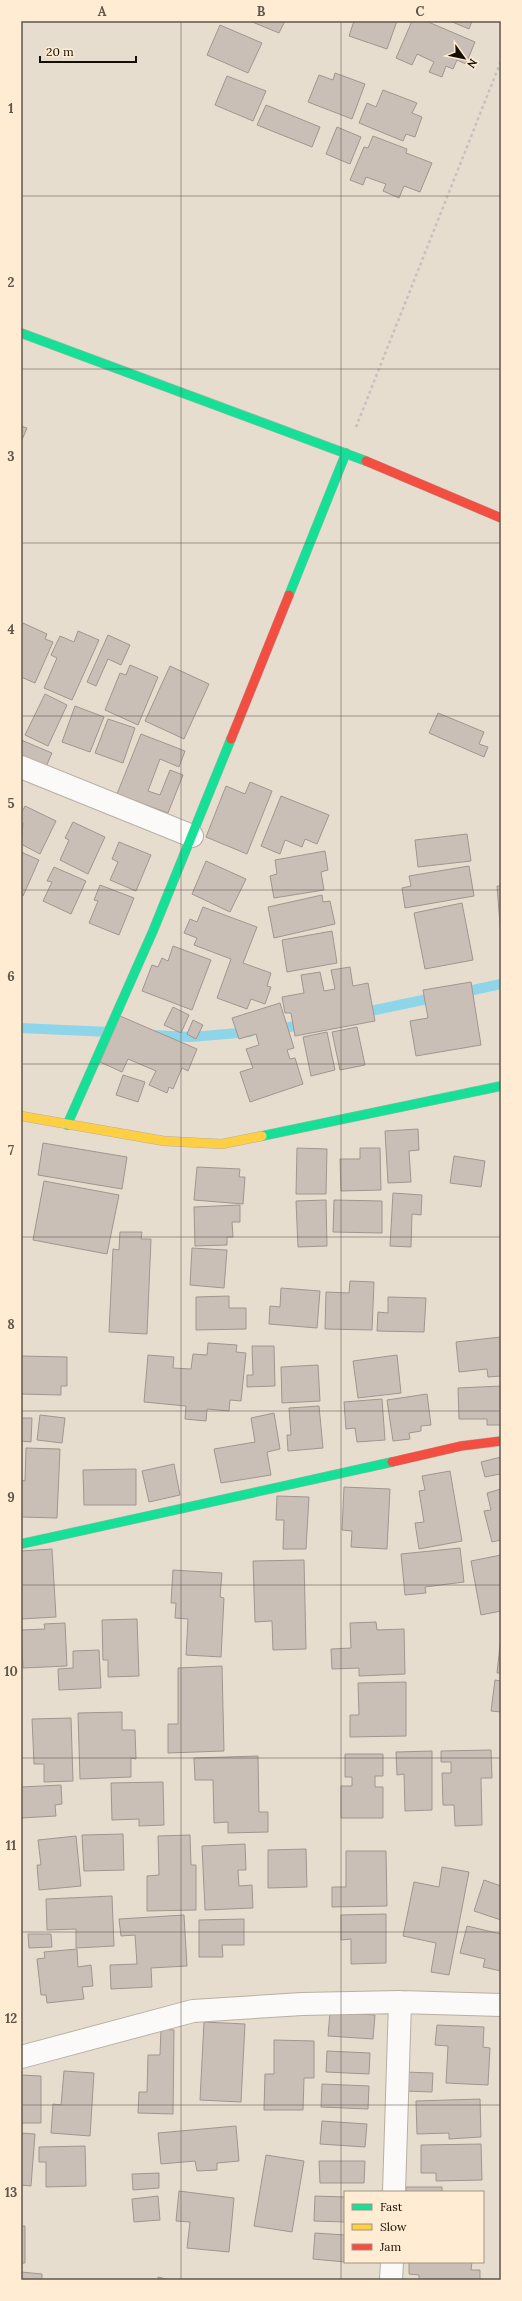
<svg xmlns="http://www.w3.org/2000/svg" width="522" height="2301" font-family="Lora,serif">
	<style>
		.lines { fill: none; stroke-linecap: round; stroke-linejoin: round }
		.stream { stroke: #8fd5e9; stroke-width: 10 }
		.building { fill: #cabfb7; stroke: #a1968f }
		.street-casing { stroke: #b7afa4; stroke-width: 24 }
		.fast-casing { stroke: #b7afa4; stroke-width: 10 }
		.slow-casing { stroke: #b7afa4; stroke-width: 10 }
		.jam-casing { stroke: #b7afa4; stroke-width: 10 }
		.path { stroke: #c5c1bd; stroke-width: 2.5; stroke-dasharray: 3 3; stroke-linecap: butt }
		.street { stroke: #fbfaf8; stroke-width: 22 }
		.fast { stroke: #16e098; stroke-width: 9 }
		.slow { stroke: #ffcf43; stroke-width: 9 }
		.jam { stroke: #f24e42; stroke-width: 9 }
		.grid { fill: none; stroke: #5e574c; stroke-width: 1; stroke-opacity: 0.55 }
		.neatline { fill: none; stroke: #5e574c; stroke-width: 1.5 }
		.grid-label { font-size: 13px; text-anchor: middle; font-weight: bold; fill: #5e574c }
	</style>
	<rect width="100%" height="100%" fill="#e7ddcf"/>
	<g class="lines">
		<!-- stream -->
		<path class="stream" d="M 459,993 L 501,984
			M 361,1013 L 437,997
			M 21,1028 L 109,1032
			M 274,1030 L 306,1024
			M 153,1035 L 191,1037 L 250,1032"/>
	</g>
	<!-- building -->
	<path class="building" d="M 250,21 L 285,21 L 279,33 Z
		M 354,21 L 397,21 L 387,49 L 349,36 Z
		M 412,21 L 426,21 L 475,42 L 466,64 L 457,60 L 453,69 L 446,66 L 442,77 L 429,72 L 434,62 L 417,54 L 412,65 L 396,58 Z
		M 450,21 L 472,21 L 469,29 Z
		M 220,25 L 262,43 L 248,73 L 207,55 Z
		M 335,73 L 365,84 L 352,119 L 308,102 L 319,75 L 333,80 Z
		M 227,76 L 266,91 L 253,121 L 215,105 Z
		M 383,90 L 417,103 L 412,113 L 422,117 L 415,137 L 406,134 L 403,141 L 359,123 L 367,103 L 376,107 Z
		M 266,105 L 320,127 L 312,147 L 257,125 Z
		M 337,127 L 361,137 L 350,164 L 326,154 Z
		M 373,136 L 407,149 L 406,153 L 432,163 L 420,192 L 404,186 L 399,198 L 383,191 L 386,184 L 366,177 L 363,185 L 350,180 L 364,147 L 368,148 Z
		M 21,426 L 27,428 L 21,442 Z
		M 23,623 L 47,634 L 45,639 L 53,642 L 35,683 L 21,677 L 21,628 Z
		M 78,631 L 99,640 L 72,700 L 44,688 L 57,658 L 51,655 L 60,636 L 74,642 Z
		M 108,635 L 130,645 L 121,665 L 108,659 L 96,686 L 87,682 Z
		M 130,665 L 158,677 L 138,725 L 105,710 L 120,673 L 126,675 Z
		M 170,666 L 209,684 L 184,739 L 145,721 Z
		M 45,694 L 67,705 L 48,746 L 25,735 Z
		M 75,706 L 104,717 L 90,752 L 62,742 Z
		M 438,713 L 484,732 L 479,744 L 488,747 L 484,757 L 429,733 Z
		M 108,719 L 135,728 L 123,763 L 95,753 Z
		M 141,734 L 185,751 L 179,767 L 160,759 L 148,791 L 160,795 L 170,770 L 183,775 L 168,813 L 117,794 Z
		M 21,740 L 52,753 L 45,769 L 21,759 Z
		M 250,782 L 272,791 L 247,854 L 206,837 L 226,786 L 245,794 Z
		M 281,796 L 329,815 L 317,844 L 305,839 L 302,847 L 285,840 L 280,854 L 261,846 Z
		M 25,806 L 56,821 L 40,854 L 21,844 L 23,823 L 21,822 L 21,814 Z
		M 73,822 L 105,837 L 88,874 L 60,860 L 69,840 L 65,838 Z
		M 467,834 L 471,861 L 418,867 L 415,840 Z
		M 119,842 L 151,855 L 136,891 L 110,880 L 118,862 L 112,859 Z
		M 325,851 L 328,870 L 321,872 L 324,890 L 274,898 L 270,876 L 277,874 L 275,860 Z
		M 21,852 L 39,860 L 23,896 L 21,895 Z
		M 206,861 L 246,879 L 230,912 L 192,894 Z
		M 469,866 L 474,896 L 405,908 L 402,888 L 411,886 L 409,876 Z
		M 54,867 L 86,881 L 71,914 L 43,901 L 52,882 L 47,881 Z
		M 100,885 L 134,898 L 119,935 L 89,923 L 98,901 L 94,900 Z
		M 497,886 L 501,886 L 501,936 Z
		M 322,895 L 323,902 L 330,901 L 335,924 L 274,938 L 268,907 Z
		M 462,903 L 473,960 L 425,969 L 414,913 Z
		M 203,907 L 257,927 L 243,963 L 271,973 L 267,986 L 271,987 L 265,1004 L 251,999 L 247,1009 L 217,998 L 231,959 L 194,945 L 197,938 L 184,933 L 190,919 L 197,922 Z
		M 332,931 L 337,963 L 287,972 L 282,940 Z
		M 173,946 L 211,960 L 192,1010 L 142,991 L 152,965 L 158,967 L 162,958 L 168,961 Z
		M 350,967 L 353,986 L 368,983 L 375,1021 L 295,1036 L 291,1013 L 285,1013 L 282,997 L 304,993 L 301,975 L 320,972 L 324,991 L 335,989 L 331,970 Z
		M 471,982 L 481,1045 L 416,1056 L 410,1021 L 428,1018 L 423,990 Z
		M 280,1003 L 294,1048 L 287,1050 L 290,1059 L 295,1058 L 303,1084 L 250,1102 L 240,1072 L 253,1068 L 246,1049 L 259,1045 L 256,1034 L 239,1039 L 232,1018 Z
		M 173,1007 L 189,1015 L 181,1033 L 164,1025 Z
		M 120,1016 L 197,1049 L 188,1071 L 182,1068 L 173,1089 L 169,1087 L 167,1093 L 149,1085 L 156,1071 L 128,1059 L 122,1072 L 100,1062 Z
		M 193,1020 L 203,1025 L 196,1039 L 187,1034 Z
		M 357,1027 L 365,1065 L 340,1070 L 332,1032 Z
		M 327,1032 L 335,1070 L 311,1076 L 303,1037 Z
		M 123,1075 L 145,1082 L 138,1102 L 116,1095 Z
		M 418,1129 L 419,1150 L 409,1151 L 411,1182 L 388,1183 L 385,1131 Z
		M 43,1143 L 127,1157 L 122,1189 L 38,1175 Z
		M 297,1148 L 327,1149 L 326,1194 L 296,1194 Z
		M 360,1148 L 380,1148 L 381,1190 L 341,1191 L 340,1159 L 360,1159 Z
		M 454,1156 L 485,1161 L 481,1187 L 450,1183 Z
		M 197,1167 L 240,1169 L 239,1177 L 245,1177 L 243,1204 L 194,1200 Z
		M 44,1181 L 119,1195 L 107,1254 L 33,1240 Z
		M 393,1193 L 422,1195 L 421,1215 L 412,1214 L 411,1247 L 390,1246 Z
		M 326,1200 L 327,1246 L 298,1247 L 296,1201 Z
		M 334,1200 L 382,1201 L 382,1233 L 333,1232 Z
		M 240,1205 L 240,1222 L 232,1222 L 233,1237 L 227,1237 L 227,1245 L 195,1246 L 194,1207 Z
		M 120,1232 L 142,1232 L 141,1239 L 151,1239 L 147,1334 L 109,1332 L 113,1249 L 119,1250 Z
		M 192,1248 L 227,1250 L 224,1288 L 190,1285 Z
		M 350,1281 L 374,1282 L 372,1330 L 325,1329 L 326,1292 L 349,1293 Z
		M 281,1288 L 320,1291 L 317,1328 L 269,1324 L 270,1306 L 280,1307 Z
		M 229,1296 L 229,1308 L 246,1308 L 246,1329 L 196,1330 L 196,1297 Z
		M 388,1297 L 426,1298 L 424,1332 L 377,1331 L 378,1312 L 388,1313 Z
		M 501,1337 L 501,1376 L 488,1377 L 487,1369 L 459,1372 L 456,1342 Z
		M 208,1343 L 237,1345 L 236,1352 L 246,1353 L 241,1401 L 230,1400 L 229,1411 L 207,1409 L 206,1421 L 185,1419 L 186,1406 L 144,1402 L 148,1355 L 174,1357 L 173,1368 L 191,1369 L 193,1354 L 207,1355 Z
		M 252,1346 L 274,1346 L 275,1386 L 247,1387 L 247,1375 L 253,1375 Z
		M 397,1355 L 401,1393 L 358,1398 L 353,1361 Z
		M 21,1356 L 67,1357 L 67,1386 L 61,1386 L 61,1395 L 21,1394 Z
		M 318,1365 L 320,1401 L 282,1403 L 281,1367 Z
		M 501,1386 L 501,1425 L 487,1425 L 487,1419 L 459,1419 L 458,1388 Z
		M 427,1394 L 431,1425 L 421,1426 L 421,1431 L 409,1433 L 410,1439 L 393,1441 L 387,1400 Z
		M 382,1399 L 385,1440 L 357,1442 L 355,1428 L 346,1429 L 344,1402 Z
		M 319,1406 L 323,1448 L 288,1451 L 287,1435 L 291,1435 L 289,1408 Z
		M 274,1413 L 280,1449 L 267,1452 L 271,1475 L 221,1483 L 214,1449 L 255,1442 L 251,1418 Z
		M 40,1415 L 65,1418 L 62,1443 L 37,1440 Z
		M 21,1418 L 32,1418 L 31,1442 L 21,1441 Z
		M 26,1448 L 60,1449 L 57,1518 L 21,1517 L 21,1480 L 25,1481 Z
		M 501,1457 L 501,1478 L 500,1474 L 485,1477 L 481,1462 Z
		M 174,1464 L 180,1495 L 149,1502 L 142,1471 Z
		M 136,1469 L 136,1505 L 84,1505 L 83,1470 Z
		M 450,1471 L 462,1541 L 419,1549 L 415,1523 L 424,1522 L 419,1491 L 425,1490 L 422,1476 Z
		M 344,1487 L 390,1489 L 387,1549 L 351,1547 L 352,1531 L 342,1530 Z
		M 501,1489 L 501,1540 L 492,1542 L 484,1511 L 491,1510 L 487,1493 Z
		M 277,1496 L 309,1497 L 306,1549 L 283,1549 L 284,1520 L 276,1520 Z
		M 460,1548 L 464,1582 L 425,1587 L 426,1593 L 405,1595 L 401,1554 Z
		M 52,1549 L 56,1617 L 21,1619 L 21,1551 Z
		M 501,1555 L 501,1611 L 481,1615 L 471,1561 Z
		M 304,1560 L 306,1649 L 273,1650 L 272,1621 L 255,1622 L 253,1561 Z
		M 173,1570 L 222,1573 L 220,1597 L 224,1598 L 221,1657 L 186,1655 L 188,1619 L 175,1618 L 176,1603 L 171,1603 Z
		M 137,1619 L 139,1676 L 108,1677 L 108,1660 L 103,1660 L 102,1620 Z
		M 376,1622 L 377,1630 L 404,1629 L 405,1674 L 359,1676 L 359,1668 L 332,1669 L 331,1649 L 351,1648 L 350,1623 Z
		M 65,1623 L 67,1666 L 23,1668 L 21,1630 L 45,1629 L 44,1624 Z
		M 501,1636 L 501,1673 L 497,1673 Z
		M 99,1650 L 101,1688 L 59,1690 L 58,1669 L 73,1668 L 73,1651 Z
		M 222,1666 L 224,1751 L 168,1753 L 168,1724 L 178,1724 L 178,1668 Z
		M 495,1680 L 501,1681 L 501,1712 L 491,1711 Z
		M 406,1682 L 406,1736 L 350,1737 L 350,1715 L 359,1715 L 358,1683 Z
		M 122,1712 L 122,1730 L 135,1730 L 136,1759 L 131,1758 L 131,1777 L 80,1779 L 78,1713 Z
		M 71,1718 L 73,1781 L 44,1782 L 44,1764 L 34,1764 L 32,1719 Z
		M 491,1750 L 492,1778 L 481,1778 L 482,1825 L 455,1826 L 454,1805 L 443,1805 L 442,1773 L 451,1773 L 451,1762 L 441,1762 L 441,1751 Z
		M 432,1751 L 432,1810 L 405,1811 L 404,1774 L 397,1775 L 396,1752 Z
		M 345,1754 L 383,1754 L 383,1776 L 375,1776 L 375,1787 L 383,1787 L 383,1818 L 341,1818 L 341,1786 L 352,1786 L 352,1777 L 345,1777 Z
		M 258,1756 L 259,1812 L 268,1812 L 268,1832 L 228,1833 L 228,1822 L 214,1823 L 213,1780 L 195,1780 L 194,1758 Z
		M 163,1782 L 164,1825 L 139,1826 L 139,1819 L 112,1820 L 111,1783 Z
		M 61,1785 L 62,1804 L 55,1805 L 56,1816 L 21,1818 L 21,1787 Z
		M 123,1834 L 124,1870 L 84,1871 L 82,1835 Z
		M 190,1835 L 191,1865 L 196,1865 L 196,1910 L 147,1911 L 147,1876 L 159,1875 L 158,1836 Z
		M 76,1836 L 81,1886 L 39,1890 L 37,1865 L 41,1865 L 38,1840 Z
		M 245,1844 L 246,1870 L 238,1870 L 239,1886 L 252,1885 L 253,1908 L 205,1910 L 202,1846 Z
		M 306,1849 L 307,1887 L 268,1888 L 268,1850 Z
		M 346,1851 L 386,1851 L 387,1906 L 332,1907 L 332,1887 L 346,1887 Z
		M 442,1867 L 469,1872 L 449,1975 L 431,1972 L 436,1943 L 403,1936 L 414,1882 L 439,1887 Z
		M 484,1880 L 501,1886 L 501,1920 L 474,1911 Z
		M 112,1896 L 114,1946 L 76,1948 L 76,1929 L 47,1930 L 46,1899 Z
		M 386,1914 L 386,1963 L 351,1964 L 351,1939 L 341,1940 L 341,1915 Z
		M 184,1915 L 187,1966 L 151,1968 L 152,1987 L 111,1989 L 110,1965 L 137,1964 L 135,1935 L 121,1936 L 119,1919 Z
		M 244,1919 L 244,1945 L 222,1945 L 223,1957 L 199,1957 L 199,1920 Z
		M 467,1926 L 501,1934 L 501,1971 L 483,1967 L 485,1959 L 460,1953 Z
		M 28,1934 L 51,1934 L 52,1947 L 29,1948 Z
		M 77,1949 L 78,1967 L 91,1965 L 93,1986 L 82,1987 L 84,1999 L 47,2003 L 46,1995 L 41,1995 L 37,1959 L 45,1958 L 44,1952 Z
		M 330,2012 L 375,2015 L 373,2039 L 328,2036 Z
		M 204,2022 L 245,2024 L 241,2102 L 200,2100 Z
		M 437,2025 L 484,2027 L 483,2047 L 490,2048 L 488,2085 L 446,2083 L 448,2046 L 435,2045 Z
		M 161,2029 L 174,2030 L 173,2114 L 138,2113 L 139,2092 L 147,2092 L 148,2055 L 160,2055 Z
		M 274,2040 L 314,2041 L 314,2078 L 304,2078 L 303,2110 L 264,2110 L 265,2074 L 274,2074 Z
		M 327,2051 L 370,2053 L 369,2074 L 326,2072 Z
		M 64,2071 L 94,2073 L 90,2136 L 51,2133 L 53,2104 L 61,2105 Z
		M 405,2072 L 433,2073 L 432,2092 L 405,2091 Z
		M 21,2075 L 41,2076 L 41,2123 L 21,2123 Z
		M 322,2084 L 369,2086 L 368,2109 L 321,2107 Z
		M 480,2099 L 481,2137 L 449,2139 L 449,2133 L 417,2134 L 416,2101 Z
		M 322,2121 L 367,2124 L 365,2147 L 320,2144 Z
		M 236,2126 L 239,2161 L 217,2163 L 217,2170 L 197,2171 L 195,2161 L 161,2164 L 158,2133 Z
		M 21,2133 L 35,2134 L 31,2186 L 21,2185 Z
		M 481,2144 L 482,2180 L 436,2181 L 436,2173 L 421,2173 L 421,2145 Z
		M 85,2146 L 86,2186 L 46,2187 L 46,2162 L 39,2162 L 39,2147 Z
		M 266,2155 L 304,2161 L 292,2232 L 254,2226 Z
		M 319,2161 L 365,2161 L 364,2183 L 320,2183 Z
		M 159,2173 L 159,2188 L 133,2190 L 132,2174 Z
		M 406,2187 L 442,2187 L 442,2192 L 406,2192 Z
		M 179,2191 L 234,2198 L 229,2252 L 187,2248 L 190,2222 L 176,2221 Z
		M 158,2196 L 160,2220 L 134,2222 L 132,2199 Z
		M 315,2196 L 345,2197 L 345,2222 L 314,2221 Z
		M 21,2226 L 25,2226 L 25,2263 L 21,2263 Z
		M 315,2233 L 345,2235 L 345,2262 L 313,2259 Z
		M 409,2262 L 472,2262 L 471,2270 L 480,2270 L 480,2280 L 419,2280 L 419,2275 L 409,2274 Z
		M 21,2272 L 42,2274 L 42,2280 L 21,2280 Z
		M 158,2277 L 170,2280 L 158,2280 Z"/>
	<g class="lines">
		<!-- street casing -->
		<g class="street-casing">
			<path id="street" d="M 21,767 L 192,836
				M 21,2057 L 193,2011 L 302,2004 L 400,2002 L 501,2005
				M 394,2192 L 400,2002
				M 391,2280 L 392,2262"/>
		</g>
		<!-- fast casing -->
		<g class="fast-casing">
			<path id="fast" d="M 21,333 L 366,461
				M 289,595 L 346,453
				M 67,1125 L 153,931 L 231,739
				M 262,1136 L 501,1086
				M 21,1544 L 392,1462"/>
		</g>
		<!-- slow casing -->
		<g class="slow-casing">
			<path id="slow" d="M 21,1116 L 164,1141 L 222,1144 L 262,1136"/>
		</g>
		<!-- jam casing -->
		<g class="jam-casing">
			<path id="jam" d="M 366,461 L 501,518
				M 231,739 L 289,595
				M 392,1462 L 461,1446 L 501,1441"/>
		</g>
		<!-- path -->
		<path class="path" d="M 356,427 L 501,61"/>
		<!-- street -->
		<use href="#street" class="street"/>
		<!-- fast -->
		<use href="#fast" class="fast"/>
		<!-- slow -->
		<use href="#slow" class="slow"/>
		<!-- jam -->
		<use href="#jam" class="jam"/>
	</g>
	<!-- grid -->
	<path class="grid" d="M 181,21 L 181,2280M 341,21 L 341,2280M 21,196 L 501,196M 21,369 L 501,369M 21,543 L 501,543M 21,716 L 501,716M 21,890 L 501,890M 21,1064 L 501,1064M 21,1237 L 501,1237M 21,1411 L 501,1411M 21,1585 L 501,1585M 21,1758 L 501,1758M 21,1932 L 501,1932M 21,2105 L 501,2105"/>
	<!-- border -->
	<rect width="522" height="2301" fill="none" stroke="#ffecd2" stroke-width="44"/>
	<!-- legend -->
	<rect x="344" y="2191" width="140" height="72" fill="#ffecd2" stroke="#a19480"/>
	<rect x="352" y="2204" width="20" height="6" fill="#16e098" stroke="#a19480"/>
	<text x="380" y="2211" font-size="12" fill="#150f06">Fast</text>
	<rect x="352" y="2224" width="20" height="6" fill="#ffcf43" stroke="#a19480"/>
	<text x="380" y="2231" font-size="12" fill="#150f06">Slow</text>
	<rect x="352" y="2244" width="20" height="6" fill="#f24e42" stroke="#a19480"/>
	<text x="380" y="2251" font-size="12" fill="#150f06">Jam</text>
	<!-- north arrow -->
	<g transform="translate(464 58) rotate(123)" stroke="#ffecd2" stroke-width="3" paint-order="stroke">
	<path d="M0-3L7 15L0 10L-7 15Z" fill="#150f06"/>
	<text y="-6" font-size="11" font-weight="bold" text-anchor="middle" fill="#150f06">N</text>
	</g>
	<!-- scale -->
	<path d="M40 56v6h96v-6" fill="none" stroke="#150f06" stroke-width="2"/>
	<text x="46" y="56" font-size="12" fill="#150f06" stroke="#ffecd2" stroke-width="3" paint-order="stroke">20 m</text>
	<rect x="22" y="22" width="478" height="2257" class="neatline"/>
	<g class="grid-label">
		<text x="102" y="16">A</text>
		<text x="261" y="16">B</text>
		<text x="420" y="16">C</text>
		<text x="11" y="113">1</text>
		<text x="11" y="287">2</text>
		<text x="11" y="461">3</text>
		<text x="11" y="634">4</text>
		<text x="11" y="808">5</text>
		<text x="11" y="981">6</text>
		<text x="11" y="1155">7</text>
		<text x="11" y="1329">8</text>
		<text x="11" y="1502">9</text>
		<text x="11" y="1676">10</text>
		<text x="11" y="1850">11</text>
		<text x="11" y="2023">12</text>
		<text x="11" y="2197">13</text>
	</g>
</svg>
